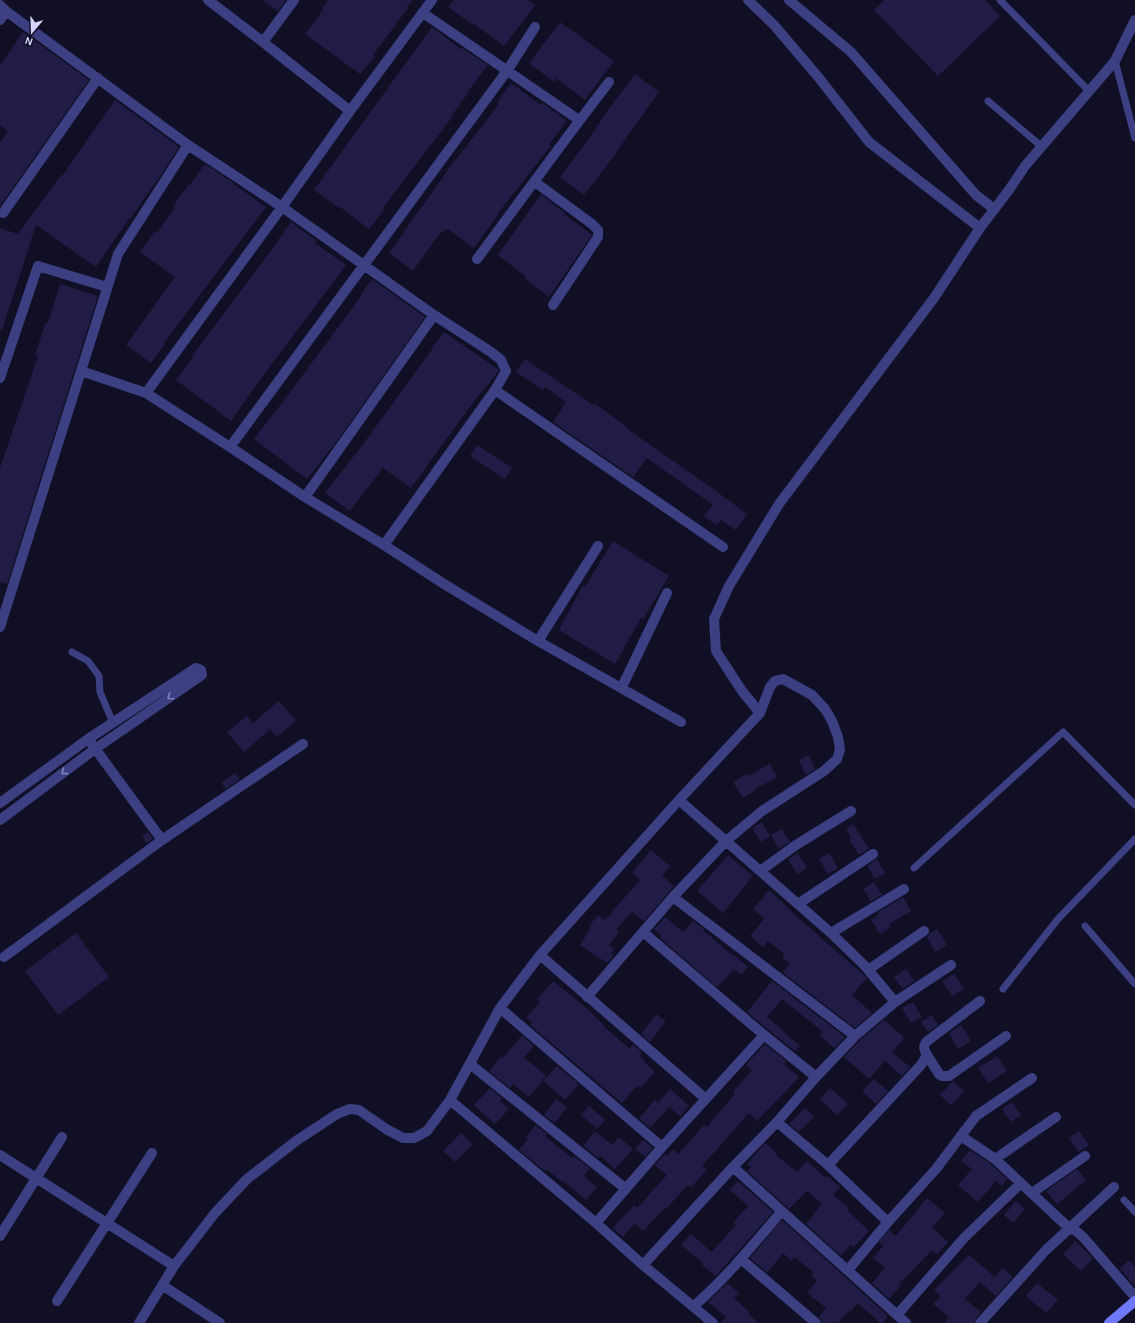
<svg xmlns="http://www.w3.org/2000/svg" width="1135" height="1323" font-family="Karla,sans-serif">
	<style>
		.building { fill: #211c45 }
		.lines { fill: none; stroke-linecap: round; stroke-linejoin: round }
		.lane { stroke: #3c3f82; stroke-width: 7 }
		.street { stroke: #3c3f82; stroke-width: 10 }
		.secondary { stroke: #6f77fa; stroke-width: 10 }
		.oneway { stroke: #8182ba }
	</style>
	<rect width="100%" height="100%" fill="#110f25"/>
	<!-- building -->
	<path class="building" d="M 262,0 L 286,0 L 278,11 Z
		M 328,0 L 412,0 L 407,7 L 408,8 L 373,55 L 375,56 L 360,74 L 305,34 L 323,10 L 322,9 Z
		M 454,0 L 528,0 L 535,5 L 504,46 L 474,24 L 473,25 L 448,7 Z
		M 884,0 L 985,0 L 1000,16 L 938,76 L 874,10 Z
		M 560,22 L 614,61 L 585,100 L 556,78 L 554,82 L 529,63 Z
		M 432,27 L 461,49 L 462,48 L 488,65 L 468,91 L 469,92 L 452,115 L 453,116 L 382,209 L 384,210 L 369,229 L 340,207 L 339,208 L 314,190 Z
		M 23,32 L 89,80 L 0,206 L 0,143 L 8,131 L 0,125 L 0,65 Z
		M 635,74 L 659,92 L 628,135 L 614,156 L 584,195 L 560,177 L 590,137 L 605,114 Z
		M 511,83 L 541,105 L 543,103 L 567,121 L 549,145 L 551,146 L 502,208 L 488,229 L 474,248 L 448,229 L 440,233 L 413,271 L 389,253 L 450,167 L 499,104 L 497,102 Z
		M 115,100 L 179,147 L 164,170 L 131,218 L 130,217 L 96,267 L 36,225 L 2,330 L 0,330 L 0,228 L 18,234 L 61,175 L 62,176 Z
		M 205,164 L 234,183 L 234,184 L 266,207 L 164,343 L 165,344 L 151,363 L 126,345 L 175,277 L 140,252 L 155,231 L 157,233 L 175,207 L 173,206 L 188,185 L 189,186 Z
		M 541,194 L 565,213 L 564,214 L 592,235 L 549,297 L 525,279 L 526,277 L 498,255 Z
		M 291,222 L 317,241 L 315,243 L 346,265 L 259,381 L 231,421 L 176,380 L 193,357 L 192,356 L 279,240 L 278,240 Z
		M 372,279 L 425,317 L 337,441 L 307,479 L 254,439 L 288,395 L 362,295 L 361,294 Z
		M 60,284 L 98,296 L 7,584 L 0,582 L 0,468 L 38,356 L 35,355 L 46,322 L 48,323 Z
		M 444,332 L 499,370 L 487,386 L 487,385 L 469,408 L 411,488 L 383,468 L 350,511 L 325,493 L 361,447 L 433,348 L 432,348 Z
		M 525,359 L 593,405 L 594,403 L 627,427 L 626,428 L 716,491 L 747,514 L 736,530 L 721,520 L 716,525 L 704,516 L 713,505 L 647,458 L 633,477 L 553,422 L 566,402 L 545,387 L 543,390 L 516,372 Z
		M 477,445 L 512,468 L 505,479 L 470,456 Z
		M 613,541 L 669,576 L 643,619 L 641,618 L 615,664 L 559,630 L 583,585 L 585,587 Z
		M 279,701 L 296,720 L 277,737 L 270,729 L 244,752 L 227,732 L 247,716 L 253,723 Z
		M 809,755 L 815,769 L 806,775 L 799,760 Z
		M 770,764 L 777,777 L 755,789 L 756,790 L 743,798 L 733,782 L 747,774 L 748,776 Z
		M 235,773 L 240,779 L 226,789 L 221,783 Z
		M 762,822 L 770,836 L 761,842 L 752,828 Z
		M 853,824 L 869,849 L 859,855 L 849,839 L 851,838 L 846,829 Z
		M 782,829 L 790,842 L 779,849 L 771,835 Z
		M 148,832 L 153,839 L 146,843 L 142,836 Z
		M 651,850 L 670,866 L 662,875 L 674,886 L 644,921 L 632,912 L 616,930 L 619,932 L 609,945 L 614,949 L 611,953 L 614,955 L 607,963 L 580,945 L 591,928 L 589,926 L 598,915 L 605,920 L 640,880 L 632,873 Z
		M 798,853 L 807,868 L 797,874 L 788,859 Z
		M 829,853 L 838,868 L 828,874 L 819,859 Z
		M 728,855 L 753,876 L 723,913 L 697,891 Z
		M 877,859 L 885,873 L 875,879 L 867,866 Z
		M 874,882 L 882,895 L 871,901 L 863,889 Z
		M 769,890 L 803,922 L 867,978 L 852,995 L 872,1013 L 855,1028 L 783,973 L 790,963 L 782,957 L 784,954 L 768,941 L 763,947 L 750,936 L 764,919 L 753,909 Z
		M 903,897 L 911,911 L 889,924 L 891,927 L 880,934 L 871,920 L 879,914 L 878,912 Z
		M 665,917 L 683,932 L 693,921 L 704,929 L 703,930 L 733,956 L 734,955 L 748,967 L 741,975 L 734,969 L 717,987 L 660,938 L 662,936 L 654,929 Z
		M 937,929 L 947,945 L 935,952 L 927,937 L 930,933 Z
		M 76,933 L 109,977 L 58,1015 L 25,971 Z
		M 906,969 L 914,981 L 903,989 L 894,977 Z
		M 954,974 L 964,989 L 952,996 L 942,981 Z
		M 553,981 L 584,1006 L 604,1025 L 603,1026 L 630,1049 L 633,1044 L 642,1052 L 640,1056 L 645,1061 L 644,1062 L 655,1072 L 640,1088 L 637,1086 L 622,1103 L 530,1025 L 532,1023 L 526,1018 L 540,1002 L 537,1000 Z
		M 772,981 L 845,1037 L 834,1048 L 820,1035 L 823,1032 L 782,999 L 767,1017 L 800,1046 L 795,1051 L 747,1012 Z
		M 913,1002 L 922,1017 L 911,1023 L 902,1008 Z
		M 656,1014 L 666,1021 L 650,1042 L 641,1034 Z
		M 932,1015 L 938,1025 L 928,1032 L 921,1022 Z
		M 884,1020 L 903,1036 L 903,1040 L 892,1052 L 910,1067 L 902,1076 L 885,1061 L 869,1079 L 844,1057 L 859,1041 Z
		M 961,1025 L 971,1041 L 958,1049 L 949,1033 Z
		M 522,1035 L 534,1046 L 524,1057 L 546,1076 L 529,1097 L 513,1084 L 510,1088 L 489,1071 L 501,1056 L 503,1058 Z
		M 765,1044 L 786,1061 L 784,1064 L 799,1077 L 757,1121 L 749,1113 L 702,1166 L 707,1170 L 691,1187 L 688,1185 L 666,1209 L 665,1208 L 643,1231 L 635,1223 L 623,1237 L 613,1228 L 634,1205 L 637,1208 L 667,1175 L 655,1165 L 665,1154 L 667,1156 L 673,1149 L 678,1154 L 704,1125 L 707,1127 L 735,1094 L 733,1092 L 752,1070 L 746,1065 Z
		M 997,1056 L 1007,1071 L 988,1083 L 978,1068 Z
		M 557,1066 L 579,1084 L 565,1100 L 543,1081 Z
		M 874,1079 L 888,1091 L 876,1104 L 862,1091 Z
		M 953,1081 L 964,1091 L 951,1105 L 940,1095 Z
		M 490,1088 L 502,1098 L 500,1101 L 509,1109 L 495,1124 L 474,1105 Z
		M 830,1088 L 848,1104 L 837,1115 L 820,1099 Z
		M 670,1089 L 689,1106 L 680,1116 L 669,1107 L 650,1128 L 639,1118 L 655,1100 L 658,1103 Z
		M 556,1099 L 567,1107 L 555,1123 L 544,1115 Z
		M 1012,1102 L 1021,1115 L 1011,1122 L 1002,1109 Z
		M 589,1106 L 605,1120 L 597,1129 L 581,1115 Z
		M 805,1108 L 814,1117 L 799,1132 L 789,1124 Z
		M 536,1125 L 547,1134 L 545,1136 L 572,1158 L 574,1156 L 590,1168 L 584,1176 L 597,1187 L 586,1200 L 563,1181 L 562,1182 L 546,1169 L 545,1171 L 519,1150 L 528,1139 L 526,1137 Z
		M 595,1131 L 612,1145 L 619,1137 L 633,1149 L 615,1169 L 600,1156 L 598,1158 L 583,1146 Z
		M 1079,1131 L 1089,1145 L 1079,1152 L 1069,1138 Z
		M 461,1133 L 473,1144 L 455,1162 L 443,1151 Z
		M 643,1140 L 653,1148 L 645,1157 L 635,1149 Z
		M 765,1143 L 777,1153 L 776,1155 L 797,1172 L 807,1161 L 826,1178 L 828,1176 L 840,1187 L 833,1195 L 849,1208 L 847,1210 L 869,1231 L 854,1247 L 851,1245 L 841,1256 L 806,1224 L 822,1204 L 807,1191 L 789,1209 L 747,1171 L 751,1167 L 747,1164 Z
		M 970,1150 L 991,1164 L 1007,1179 L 1002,1186 L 996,1181 L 978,1202 L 958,1185 L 972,1169 L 961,1161 Z
		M 1077,1169 L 1086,1180 L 1057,1204 L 1046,1191 Z
		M 738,1181 L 773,1212 L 716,1276 L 702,1265 L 703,1263 L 681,1245 L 691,1234 L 712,1252 L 736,1225 L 733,1223 L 748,1206 L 730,1190 Z
		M 927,1198 L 945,1213 L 932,1227 L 948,1242 L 937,1254 L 932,1250 L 899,1284 L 901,1286 L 889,1299 L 872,1283 L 885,1268 L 873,1258 L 883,1246 L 879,1242 L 889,1230 L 896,1236 Z
		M 1016,1201 L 1025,1209 L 1013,1223 L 1004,1215 Z
		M 782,1220 L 888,1316 L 882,1323 L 880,1323 L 858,1303 L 850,1312 L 849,1311 L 838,1323 L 822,1323 L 822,1320 L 819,1317 L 826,1308 L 807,1293 L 817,1281 L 811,1275 L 814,1273 L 795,1257 L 791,1261 L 783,1253 L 767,1273 L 750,1258 Z
		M 1075,1241 L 1093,1258 L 1081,1271 L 1063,1254 Z
		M 969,1255 L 995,1277 L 1003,1268 L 1013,1277 L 996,1296 L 980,1282 L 965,1299 L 981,1312 L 975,1319 L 974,1323 L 944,1323 L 949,1317 L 933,1304 L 940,1296 L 934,1290 Z
		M 1129,1260 L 1135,1267 L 1135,1286 L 1120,1269 Z
		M 727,1283 L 739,1293 L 734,1298 L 750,1313 L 749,1315 L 759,1323 L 720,1323 L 726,1317 L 708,1302 Z
		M 1037,1283 L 1058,1300 L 1046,1313 L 1026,1296 Z"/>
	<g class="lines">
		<!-- lane -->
		<path class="lane" d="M 1000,0 L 1089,91
			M 1115,61 L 1135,138
			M 988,101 L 1041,146
			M 72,652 L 88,661 L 99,676 L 100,692 L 113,723
			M 914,868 L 1063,732 L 1135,805
			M 1085,926 L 1135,984
			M 1003,989 L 1058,919 L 1135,839
			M 1124,1200 L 1135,1212"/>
		<!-- street -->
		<path class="street" d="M 748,0 L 774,25 L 819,78 L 869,142 L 980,228
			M 789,0 L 851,52 L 976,195 L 994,209
			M 0,5 L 6,11 L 188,145 L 282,207 L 434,315 L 491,352 L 501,360 L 506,371 L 495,390 L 384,545
			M 423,13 L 579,120
			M 0,20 L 6,11
			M 263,42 L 294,0
			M 350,111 L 432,0
			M 535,182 L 592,224 L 598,230 L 598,237 L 553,305
			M 3,213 L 98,78
			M 477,259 C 521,200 564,140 609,82
			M 81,371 L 146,393 L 230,447 L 305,497 L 384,545 L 444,584 L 538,641 L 681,722
			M 0,378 L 38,266 L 107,287
			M 495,390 L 723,547
			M 146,393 L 282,207 L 350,111 L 263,42 L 208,0
			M 230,447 L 507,71 L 535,27
			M 305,497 L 434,315
			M 0,627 L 118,254 L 188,145
			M 538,641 L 598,546
			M 622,687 L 667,593
			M 760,713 L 742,691 L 716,651 L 714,619 L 729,586 L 779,504 L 934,298 L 980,228 L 1009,190 L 1025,166 L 1115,61 L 1135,20
			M 91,743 L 162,840
			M 679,800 L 831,933 L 865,966 L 895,1002
			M 0,803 L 88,739 L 196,668 L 201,670 L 202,675 L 95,749 L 0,820
			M 760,871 L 796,845 L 851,811
			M 673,897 L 855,1036
			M 798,904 L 873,854
			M 643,932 L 764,1035 L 816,1077
			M 831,933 L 904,889
			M 540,955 L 706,1099
			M 4,957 L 162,840 L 303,744
			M 868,970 L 924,931
			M 500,1008 L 662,1147
			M 927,1055 L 939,1074 L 942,1076 L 949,1076 L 1006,1036
			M 470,1064 L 626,1189
			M 450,1100 L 596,1223 L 643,1265 L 713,1323
			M 777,1122 L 828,1165 L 888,1222
			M 961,1136 L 995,1159 L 1069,1228 L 1076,1231 L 1084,1238 L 1135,1297
			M 0,1155 L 174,1266
			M 995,1159 L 1056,1117
			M 828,1165 L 921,1065 L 927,1055 C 924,1050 923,1047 926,1042 L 980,1001
			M 733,1167 L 906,1323
			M 1032,1193 L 1085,1156
			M 596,1223 L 662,1147 L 764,1035
			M 0,1236 L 62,1137
			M 741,1259 L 816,1323
			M 643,1265 L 733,1167 L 777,1122 L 816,1077 L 855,1036 L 895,1002 L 951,965
			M 848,1270 L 888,1222 L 936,1169 L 976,1116 L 1032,1078
			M 162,1285 L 220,1323
			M 57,1301 L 152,1153
			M 694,1306 C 726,1278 753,1245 781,1212
			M 897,1315 L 964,1238 L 1021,1183
			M 139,1323 L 174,1266 L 215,1213 L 247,1179 L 296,1141 L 337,1114 L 350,1109 L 359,1110 L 386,1129 L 403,1138 L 414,1138 L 427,1131 L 450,1100 L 500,1008 L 540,955 L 679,800 L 760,713 L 770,687 L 775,681 L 783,679 L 812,695 L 825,709 L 832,721 L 838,737 L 840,750 L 837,759 L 824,771 L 762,811 L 726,841 L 673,897 L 587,997
			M 980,1323 L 1046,1250 L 1114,1187"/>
		<!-- secondary -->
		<path class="secondary" d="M 1109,1323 L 1135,1301"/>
	</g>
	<!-- one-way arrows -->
	<defs><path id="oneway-chevron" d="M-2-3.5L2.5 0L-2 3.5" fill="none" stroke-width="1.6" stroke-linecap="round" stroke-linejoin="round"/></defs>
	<g class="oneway">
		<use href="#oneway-chevron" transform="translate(170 697) rotate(145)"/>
		<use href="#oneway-chevron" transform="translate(64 772) rotate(143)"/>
	</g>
	<!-- north arrow -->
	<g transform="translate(32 32) rotate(199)" stroke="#110f25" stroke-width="3" paint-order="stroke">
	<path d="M0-3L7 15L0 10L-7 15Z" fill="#d6d5fe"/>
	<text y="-6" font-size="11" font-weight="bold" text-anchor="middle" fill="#d6d5fe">N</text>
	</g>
</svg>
